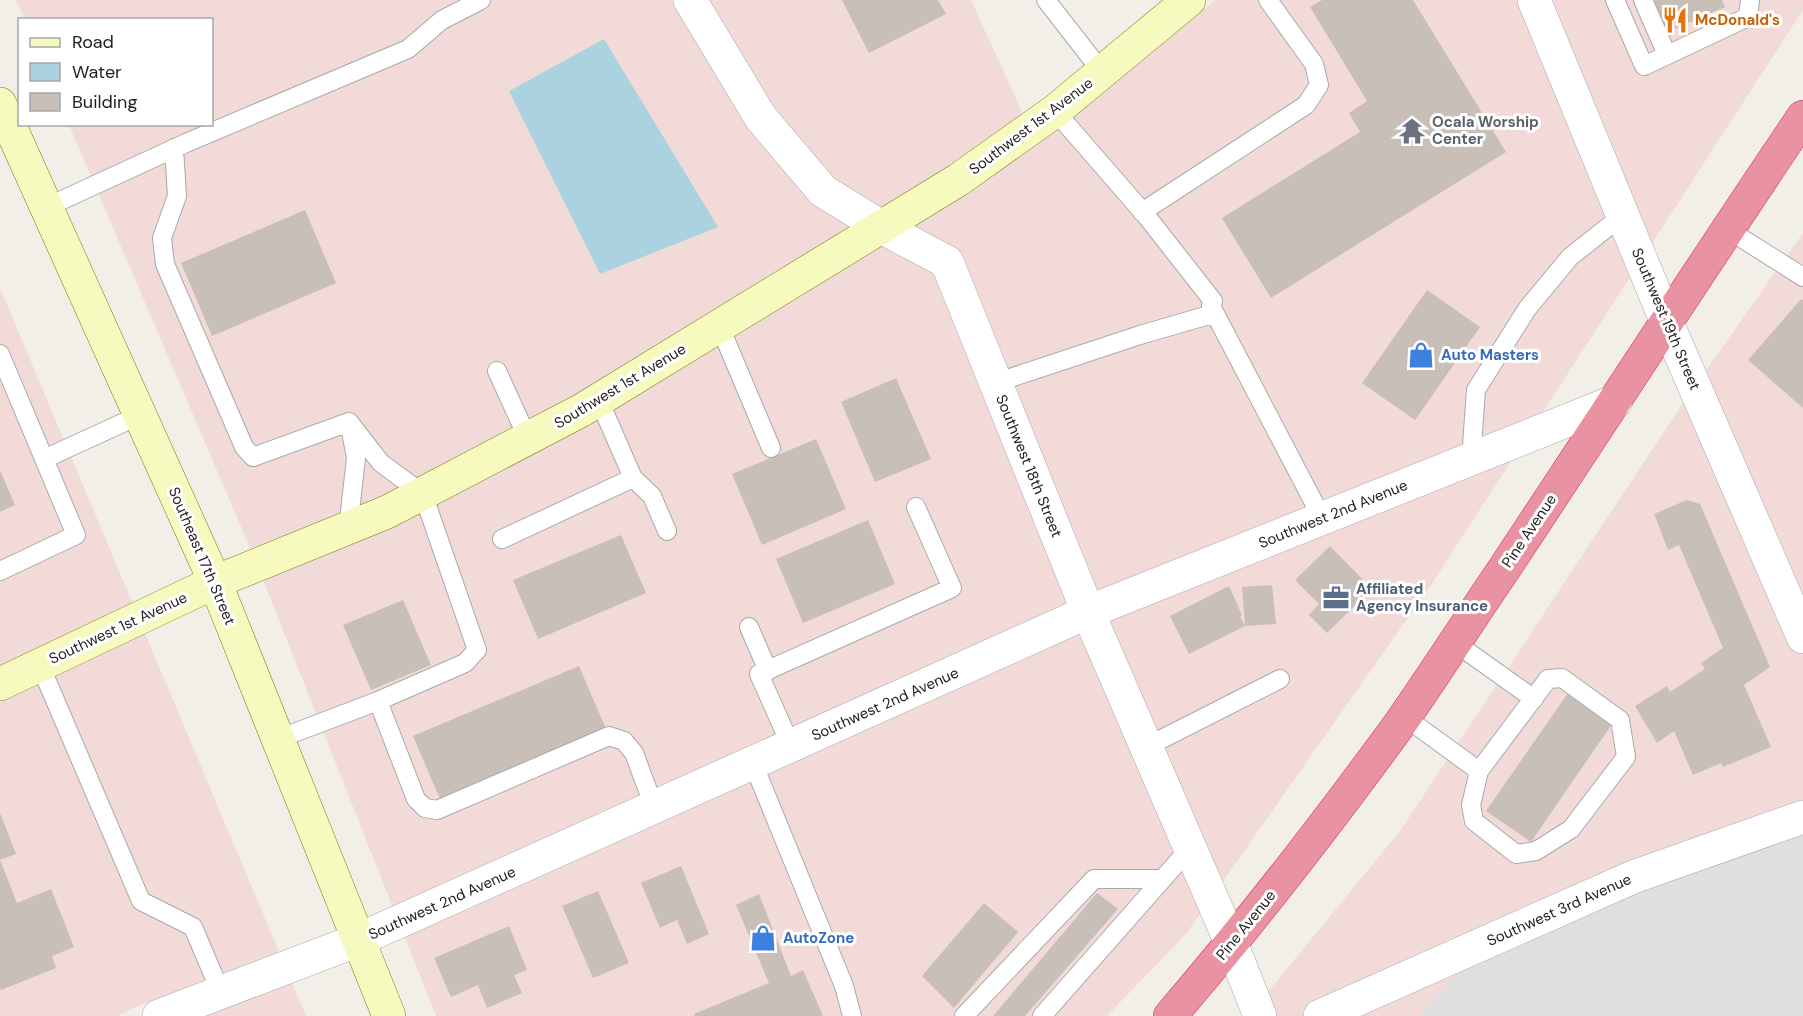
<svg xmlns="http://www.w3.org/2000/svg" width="1803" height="1016" font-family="'DM Sans',sans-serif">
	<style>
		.residential { fill: #e0dfdf }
		.commercial { fill: #f2dad9 }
		.water { fill: #aad3df }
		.building { fill: #c7bfb8 }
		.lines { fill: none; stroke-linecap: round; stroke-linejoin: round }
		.lane-casing { stroke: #a9a9a9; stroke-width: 20 }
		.street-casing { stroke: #a9a9a9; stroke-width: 34 }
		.secondary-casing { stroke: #707d05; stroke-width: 34 }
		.highway-casing { stroke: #dc2a67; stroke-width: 34 }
		.lane { stroke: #fff; stroke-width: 18 }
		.street { stroke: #fff; stroke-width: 33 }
		.secondary { stroke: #f7fabf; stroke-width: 33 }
		.highway { stroke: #e892a2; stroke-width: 33 }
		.labels { text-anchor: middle; stroke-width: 6; stroke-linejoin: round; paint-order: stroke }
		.food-label { font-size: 15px; font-weight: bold; fill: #c56008; stroke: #fff; text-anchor: start }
		.worship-label { font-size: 15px; font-weight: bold; fill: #5b616d; stroke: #fff; text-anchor: start }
		.street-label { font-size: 15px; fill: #222; stroke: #fff }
		.shop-label { font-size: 15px; font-weight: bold; fill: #366cbe; stroke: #fff; text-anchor: start }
		.service-label { font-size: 15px; font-weight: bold; fill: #4e5e75; stroke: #fff; text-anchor: start }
	</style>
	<rect width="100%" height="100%" fill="#f2efe9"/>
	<!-- residential -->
	<path class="residential" d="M 1803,813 L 1803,1016 L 1418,1016 L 1470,958 Z"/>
	<!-- commercial -->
	<path class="commercial" d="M 16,0 L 971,0 L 1023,114 L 948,168 L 574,396 L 380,498 L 251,550 L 69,125 L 212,124 L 212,20 L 25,19 Z
		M 1215,0 L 1803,0 L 1803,10 L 1433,582 L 1186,934 L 1107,1016 L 436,1016 L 263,580 L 590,424 L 891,241 L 968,193 L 1066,123 Z
		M 1803,233 L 1803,813 L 1470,958 L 1418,1016 L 1248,1016 L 1400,831 L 1681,406 Z
		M 0,288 L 133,604 L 0,666 Z
		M 145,633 L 306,1016 L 151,1016 L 145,1003 L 117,1016 L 0,1016 L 0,702 Z"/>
	<!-- water -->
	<path class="water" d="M 604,39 L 718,227 L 600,274 L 509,91 Z"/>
	<!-- building -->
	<path class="building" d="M 842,0 L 938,0 L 946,14 L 869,53 Z
		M 1322,0 L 1413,0 L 1506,152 L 1271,298 L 1222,218 L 1360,132 L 1349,113 L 1367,101 L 1310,7 Z
		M 1648,0 L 1722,0 L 1725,7 L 1662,34 Z
		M 305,210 L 336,283 L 212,336 L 181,263 Z
		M 1427,290 L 1480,327 L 1415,420 L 1362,383 Z
		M 1801,299 L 1803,300 L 1803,408 L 1748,360 Z
		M 896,378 L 931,459 L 875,482 L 841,402 Z
		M 816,439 L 846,509 L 762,545 L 732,474 Z
		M 0,470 L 15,505 L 0,512 Z
		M 1687,500 L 1700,504 L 1770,667 L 1744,685 L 1771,747 L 1723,767 L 1721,763 L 1693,775 L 1674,731 L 1657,743 L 1635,706 L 1667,686 L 1670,692 L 1705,669 L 1701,663 L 1723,648 L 1679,545 L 1668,550 L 1654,514 Z
		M 868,520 L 895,584 L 803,623 L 776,559 Z
		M 621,535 L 646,593 L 538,639 L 513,580 Z
		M 1330,546 L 1372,589 L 1327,633 L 1309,615 L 1319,604 L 1295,580 Z
		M 1272,585 L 1276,624 L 1245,626 L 1189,654 L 1170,616 L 1229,586 L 1242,615 L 1240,616 L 1245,626 L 1242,587 Z
		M 403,600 L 431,665 L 371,690 L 343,625 Z
		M 579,666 L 606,729 L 440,799 L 413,736 Z
		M 1568,693 L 1612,724 L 1531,842 L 1486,811 Z
		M 0,813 L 16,854 L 0,860 L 17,903 L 51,889 L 74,947 L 52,956 L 56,968 L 1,990 L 0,988 Z
		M 681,866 L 709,934 L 687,944 L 677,920 L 660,928 L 641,883 Z
		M 598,891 L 629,963 L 593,978 L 562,906 Z
		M 1097,893 L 1118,909 L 1025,1016 L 993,1016 Z
		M 759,894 L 791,976 L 803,970 L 823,1016 L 695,1016 L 694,1014 L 769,983 L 736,905 Z
		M 984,903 L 1018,932 L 954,1008 L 922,976 Z
		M 509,926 L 527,970 L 514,975 L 522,993 L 487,1008 L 478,985 L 451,997 L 434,958 Z"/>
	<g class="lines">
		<!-- lane casing -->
		<g class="lane-casing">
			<path id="lane" d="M 1046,0 L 1102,72
				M 1615,0 L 1644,66 L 1748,17 L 1750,0
				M 1643,0 L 1667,55
				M 174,148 L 177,196 L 162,238 L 165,264 L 244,447 L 253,457 L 349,422
				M 47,207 L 186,143 L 408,49 L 442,20 L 481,0
				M 1142,212 L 1306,105 L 1319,85 L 1314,64 L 1268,0
				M 1727,229 L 1803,277
				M 1211,306 L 1322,518
				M 720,327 L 771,448
				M 0,354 L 76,535 L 0,571
				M 497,371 L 528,439
				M 995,383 L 1140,335 L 1209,315 L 1213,301 L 1148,218 L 1055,111
				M 44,459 L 140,415
				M 1471,459 L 1476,390 L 1527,309 L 1570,257 L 1623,215
				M 633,478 L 652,496 L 667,531
				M 348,529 L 356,458 L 350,426
				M 502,539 L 633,478 L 599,400
				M 749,627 L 768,671
				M 1454,642 L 1534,699
				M 40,665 L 141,901 L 193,927 L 221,993
				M 378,701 L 416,799 L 425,808 L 437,810 L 609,736 L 624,741 L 634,753 L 654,807
				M 1405,717 L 1479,771 L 1471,805 L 1474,821 L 1516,854 L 1536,851 L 1571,829 L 1626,757 L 1620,720 L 1562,678 L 1548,679 L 1479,771
				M 278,739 L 378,701 L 465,663 L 477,650 L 423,494 L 381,463 L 349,422
				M 791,746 L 759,674 L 952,588 L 916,507
				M 1146,747 L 1280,679
				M 753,763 L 844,986 L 852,1016
				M 964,1016 L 1094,879 L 1162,879
				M 1042,1016 L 1190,848"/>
		</g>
		<!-- street casing -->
		<g class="street-casing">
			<path id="street" d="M 690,0 L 761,118 L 823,191 L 883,228 L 947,262 L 1088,612 L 1232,945 L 1260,1016
				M 1534,0 L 1667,323 L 1803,637
				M 159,1016 L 358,940 L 1088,612 L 1616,401
				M 1320,1016 L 1633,877 L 1803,817"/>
		</g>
		<!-- secondary casing -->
		<g class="secondary-casing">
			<path id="secondary" d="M 0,104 L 215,582 L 389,1016
				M 0,684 L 215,582 L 387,512 L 582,410 L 958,180 L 1055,111 L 1189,0"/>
		</g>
		<!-- highway casing -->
		<g class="highway-casing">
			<path id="highway" d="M 1170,1016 C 1251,922 1326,825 1399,725 C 1435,674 1469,620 1504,569 C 1604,418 1702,266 1803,117"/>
		</g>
		<!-- lane -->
		<use href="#lane" class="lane"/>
		<!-- street -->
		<use href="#street" class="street"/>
		<!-- secondary -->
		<use href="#secondary" class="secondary"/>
		<!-- highway -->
		<use href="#highway" class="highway"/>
	</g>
	<!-- icons -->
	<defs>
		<g id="restaurant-bare" transform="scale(2.07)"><path d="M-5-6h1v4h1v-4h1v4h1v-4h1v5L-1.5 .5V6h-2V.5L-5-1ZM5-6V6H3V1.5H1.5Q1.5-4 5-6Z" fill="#e8710a" stroke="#fff" stroke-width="2.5" paint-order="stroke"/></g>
		<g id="temple-bare" transform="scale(2.07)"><path d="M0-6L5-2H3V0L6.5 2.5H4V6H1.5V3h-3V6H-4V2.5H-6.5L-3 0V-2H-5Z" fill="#6b7280" stroke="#fff" stroke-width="2.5" paint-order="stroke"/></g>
		<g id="shop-bare" transform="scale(2.07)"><path d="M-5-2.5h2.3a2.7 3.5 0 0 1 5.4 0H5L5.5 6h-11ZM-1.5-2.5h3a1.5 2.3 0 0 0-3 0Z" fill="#3f7fe0" stroke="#fff" stroke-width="2.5" paint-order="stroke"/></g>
		<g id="office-bare" transform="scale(2.07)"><path d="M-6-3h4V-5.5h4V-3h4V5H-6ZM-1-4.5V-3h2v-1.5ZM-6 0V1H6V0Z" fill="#5c6f8a" stroke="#fff" stroke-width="2.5" paint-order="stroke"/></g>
	</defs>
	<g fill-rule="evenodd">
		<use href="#restaurant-bare" x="1675" y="20"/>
		<use href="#temple-bare" x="1412" y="131"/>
		<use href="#shop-bare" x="1421" y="355"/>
		<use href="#office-bare" x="1336" y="598"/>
		<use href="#shop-bare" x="763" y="938"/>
	</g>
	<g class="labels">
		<!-- food labels -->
		<g class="food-label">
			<text x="1695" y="25">McDonald's</text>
		</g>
		<!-- worship labels -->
		<g class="worship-label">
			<text x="1432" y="127">Ocala Worship<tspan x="1432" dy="17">Center</tspan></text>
		</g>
		<!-- street labels -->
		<g class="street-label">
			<text transform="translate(1031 126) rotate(-37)" y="5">Southwest 1st Avenue</text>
			<text transform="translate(1666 319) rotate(67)" y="5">Southwest 19th Street</text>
			<text transform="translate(620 386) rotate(-31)" y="5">Southwest 1st Avenue</text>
			<text transform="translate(1029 466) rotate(68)" y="5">Southwest 18th Street</text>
			<text transform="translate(1333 514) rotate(-22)" y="5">Southwest 2nd Avenue</text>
			<text transform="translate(1529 531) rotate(-56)" y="5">Pine Avenue</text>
			<text transform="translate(202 556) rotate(67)" y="5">Southeast 17th Street</text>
			<text transform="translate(118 628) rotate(-25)" y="5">Southwest 1st Avenue</text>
			<text transform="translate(885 704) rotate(-24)" y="5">Southwest 2nd Avenue</text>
			<text transform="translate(442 903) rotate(-24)" y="5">Southwest 2nd Avenue</text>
			<text transform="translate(1559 910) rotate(-24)" y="5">Southwest 3rd Avenue</text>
			<text transform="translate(1246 925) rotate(-51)" y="5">Pine Avenue</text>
		</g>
		<!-- shop labels -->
		<g class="shop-label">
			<text x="1441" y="360">Auto Masters</text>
			<text x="783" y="943">AutoZone</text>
		</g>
		<!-- service labels -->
		<g class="service-label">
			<text x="1356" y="594">Affiliated<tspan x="1356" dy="17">Agency Insurance</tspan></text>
		</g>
	</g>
	<!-- legend -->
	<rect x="18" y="18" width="195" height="108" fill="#ffffff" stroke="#a7a7a7" stroke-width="1.5"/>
	<rect x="30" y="38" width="30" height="9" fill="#f7fabf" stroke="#a7a7a7" stroke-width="1.5"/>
	<text x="72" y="48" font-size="18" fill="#222222">Road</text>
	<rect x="30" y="63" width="30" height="18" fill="#aad3df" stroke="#a7a7a7" stroke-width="1.5"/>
	<text x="72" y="78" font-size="18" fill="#222222">Water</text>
	<rect x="30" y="93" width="30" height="18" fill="#c7bfb8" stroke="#a7a7a7" stroke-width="1.5"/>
	<text x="72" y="108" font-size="18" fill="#222222">Building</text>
</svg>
